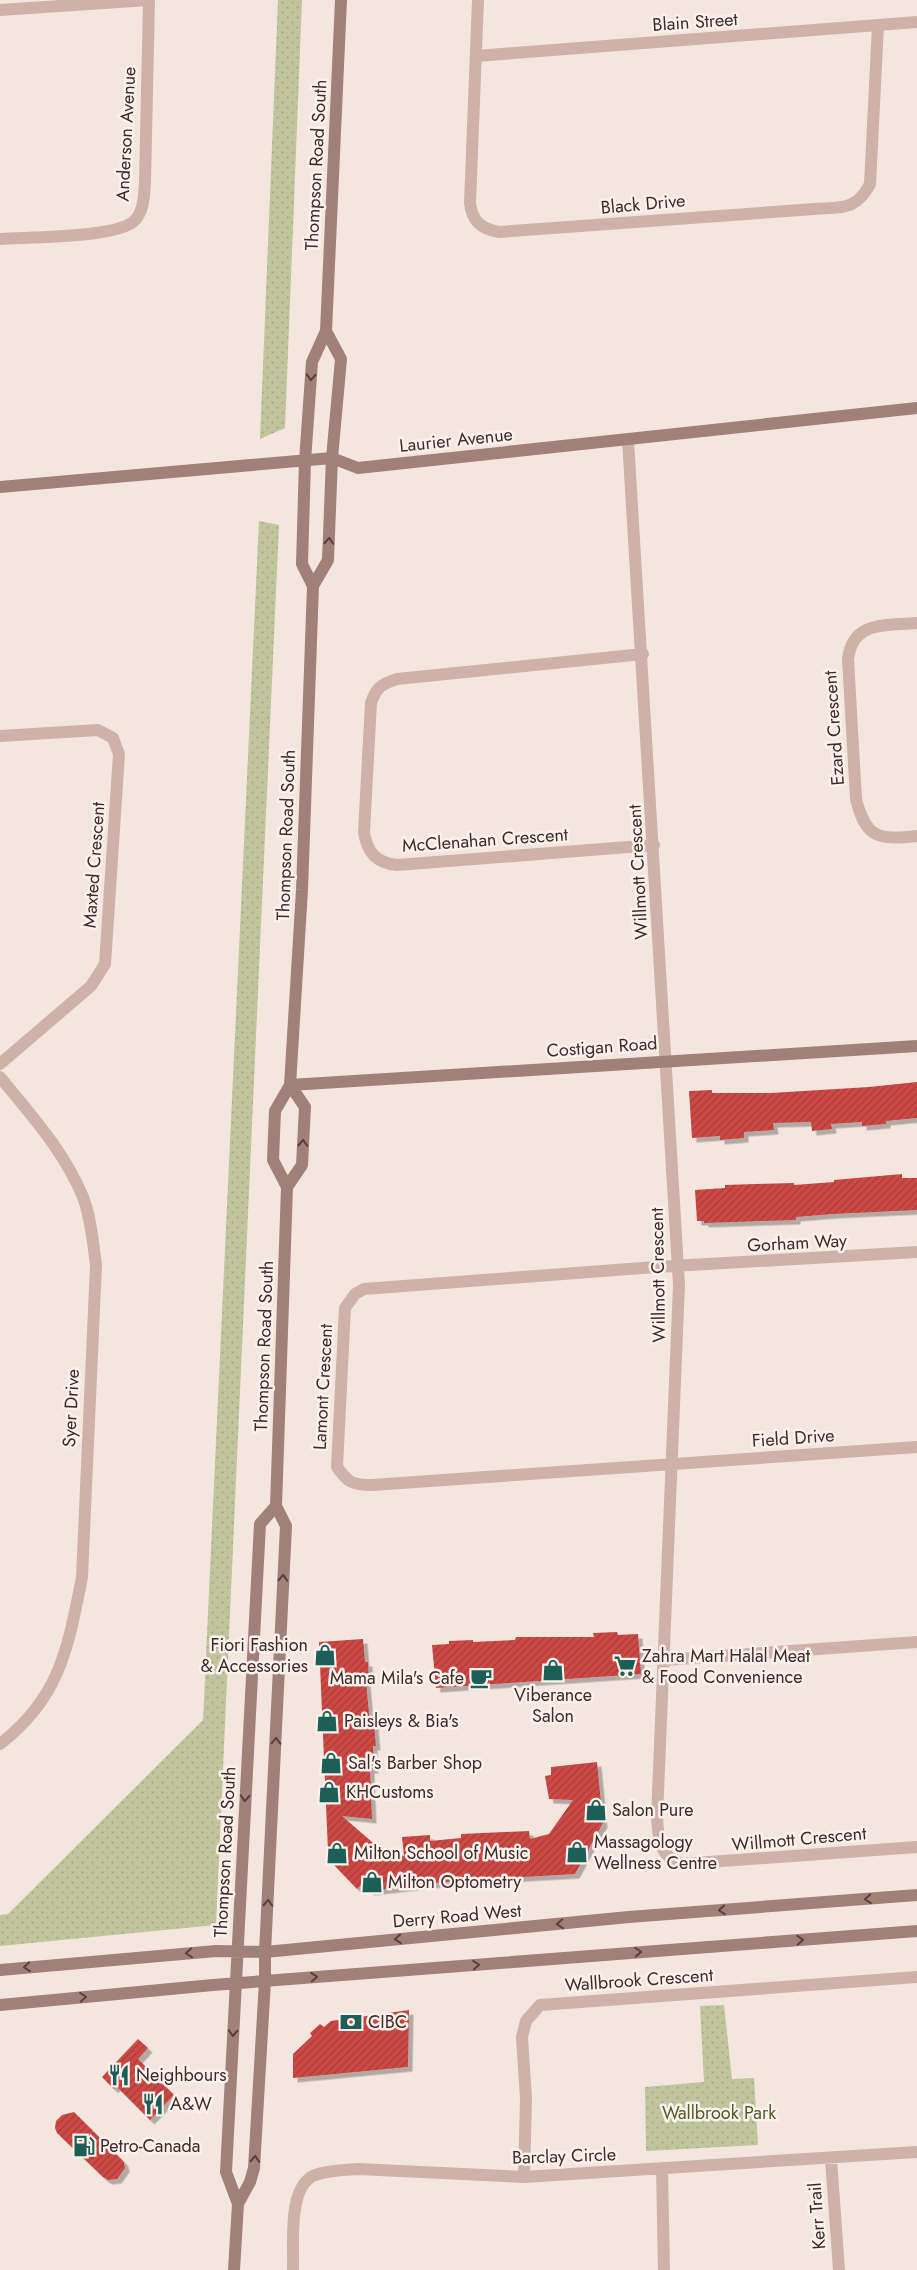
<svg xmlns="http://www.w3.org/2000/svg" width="917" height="2270" font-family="Jost,sans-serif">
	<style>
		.grass { fill: url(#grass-dots) }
		.building { fill: url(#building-hatch); filter: url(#shadow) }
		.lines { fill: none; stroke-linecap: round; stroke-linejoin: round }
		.street { stroke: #ceb2a9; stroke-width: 12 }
		.secondary { stroke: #a2807a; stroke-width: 12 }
		.oneway { stroke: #55403d }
		.labels { text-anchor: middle; stroke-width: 5; stroke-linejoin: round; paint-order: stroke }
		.street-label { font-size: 18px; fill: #3b2b29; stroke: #fbf1ec }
		.poi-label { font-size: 18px; fill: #3b2b29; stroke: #fbf1ec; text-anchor: start }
		.park-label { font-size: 18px; fill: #535b2b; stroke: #fbf1ec }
	</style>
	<defs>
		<pattern id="grass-dots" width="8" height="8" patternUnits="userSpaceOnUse" patternTransform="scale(1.25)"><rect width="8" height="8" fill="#c0c59d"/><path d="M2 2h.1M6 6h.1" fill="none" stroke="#a6a987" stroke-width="1.8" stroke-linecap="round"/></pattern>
		<pattern id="building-hatch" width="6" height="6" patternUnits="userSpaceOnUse" patternTransform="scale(1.25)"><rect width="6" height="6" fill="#cd4844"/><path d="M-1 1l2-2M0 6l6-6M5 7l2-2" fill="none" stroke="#a83c39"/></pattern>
		<filter id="shadow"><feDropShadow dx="4.5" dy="4.5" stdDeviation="0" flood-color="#0004"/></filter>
	</defs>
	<rect width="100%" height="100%" fill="#f4e6df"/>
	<!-- grass -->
	<path class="grass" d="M 278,0 L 302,0 L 285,428 L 260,439 Z
		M 259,521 L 279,525 L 216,1925 L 0,1946 L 0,1915 L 8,1914 L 203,1720 Z
		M 724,2005 L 732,2079 L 754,2078 L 758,2145 L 646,2151 L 645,2087 L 704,2082 L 700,2006 Z"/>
	<!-- building -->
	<path class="building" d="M 917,1082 L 917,1118 L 886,1121 L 886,1124 L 862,1126 L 862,1122 L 831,1124 L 832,1129 L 812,1131 L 811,1122 L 773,1123 L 774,1130 L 744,1132 L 744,1138 L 720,1140 L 720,1136 L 692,1138 L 689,1091 L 712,1090 L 712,1093 L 771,1093 L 869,1087 Z
		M 902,1174 L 902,1178 L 917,1178 L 917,1210 L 833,1214 L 796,1217 L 796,1220 L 704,1223 L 704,1221 L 697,1221 L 695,1190 L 725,1188 L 725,1185 L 794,1183 L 794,1185 L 834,1182 L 834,1180 Z
		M 617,1632 L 618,1635 L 638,1634 L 641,1674 L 436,1688 L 432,1645 L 449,1644 L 449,1641 L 473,1640 L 473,1642 L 515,1640 L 516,1637 L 594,1637 L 593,1633 Z
		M 363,1639 L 365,1662 L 368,1662 L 369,1681 L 366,1681 L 370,1724 L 374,1724 L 376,1746 L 373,1746 L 374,1769 L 370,1769 L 372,1819 L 342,1816 L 380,1849 L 404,1856 L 402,1837 L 430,1835 L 430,1841 L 461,1838 L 461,1834 L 529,1831 L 530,1839 L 549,1834 L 573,1800 L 549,1799 L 545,1776 L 551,1775 L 551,1767 L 597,1762 L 603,1823 L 575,1874 L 455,1881 L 370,1891 L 364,1883 L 357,1889 L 333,1864 L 336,1860 L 328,1851 L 319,1642 Z
		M 409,2010 L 408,2067 L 293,2078 L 293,2054 L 312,2036 L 310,2033 L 320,2024 L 324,2027 L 331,2021 Z
		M 138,2039 L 148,2048 L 138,2059 L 174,2095 L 150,2120 L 116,2086 L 114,2089 L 102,2077 Z
		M 74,2112 L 124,2162 L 125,2168 L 117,2179 L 108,2180 L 103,2177 L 57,2133 L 55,2128 L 56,2121 L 62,2115 Z"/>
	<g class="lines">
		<!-- street -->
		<path class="street" d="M 478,0 L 470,203 C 472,221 481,229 499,232 L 814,209 C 841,207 856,211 870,184 L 878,25
			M 0,10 L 149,0
			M 476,56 L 917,22
			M 0,239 C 29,237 112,238 133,222 C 144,213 144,196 145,182 L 149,0
			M 628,440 L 679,1285 L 657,1817 C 658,1837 659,1856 681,1864 L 917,1847
			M 917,623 C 886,626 853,620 848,659 L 856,799 C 866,839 879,840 917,836
			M 643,654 L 397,679 C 381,684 376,688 371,703 L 364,832 C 367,852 376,863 397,865 L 654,845
			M 0,736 L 98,730 L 113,738 L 119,754 L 105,964 L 91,986 L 0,1064
			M 0,1077 C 31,1115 64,1151 83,1197 C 91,1218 93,1243 96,1265 L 82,1577 C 68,1648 60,1698 0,1744
			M 917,1252 L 655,1267 L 364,1289 L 355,1294 L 345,1308 L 337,1467 C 348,1483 353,1485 372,1485 L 917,1447
			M 665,1660 L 917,1642
			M 831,2159 L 839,2270
			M 662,2168 L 664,2270
			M 524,2177 L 526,2099 L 522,2037 L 526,2021 L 540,2005 L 917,1977
			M 293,2270 C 294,2245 287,2186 315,2175 C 329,2170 344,2170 358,2169 L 524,2177 L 917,2152"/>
		<!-- secondary -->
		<path class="secondary" d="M 0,487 L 332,458 L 358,468 L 917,408
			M 313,586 L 302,564 L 305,461 L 312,362 L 326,331 L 341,0
			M 290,1085 L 917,1046
			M 287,1187 L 302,1165 L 305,1107 L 290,1085
			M 0,1970 L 216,1951 L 265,1952 L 629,1917 L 917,1895
			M 0,2005 L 213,1985 L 917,1931
			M 238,2204 L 250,2182 L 254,2168 L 265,1981 L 265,1952 L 286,1526 L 276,1506 L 287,1187 L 273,1160 L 275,1111 L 290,1085 L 302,890 L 313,586 L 328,560 L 332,458 L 341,359 L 326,331
			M 234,2270 L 238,2204 L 226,2172 L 260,1524 L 276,1506"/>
	</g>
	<!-- one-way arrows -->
	<defs><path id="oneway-chevron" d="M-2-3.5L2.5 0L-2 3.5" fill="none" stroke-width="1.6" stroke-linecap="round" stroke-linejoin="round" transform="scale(1.25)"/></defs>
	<g class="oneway">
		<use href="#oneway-chevron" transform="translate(311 377) rotate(93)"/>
		<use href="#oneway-chevron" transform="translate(329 541) rotate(-87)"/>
		<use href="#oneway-chevron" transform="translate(303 1143) rotate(-87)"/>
		<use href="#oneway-chevron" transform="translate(283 1578) rotate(-87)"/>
		<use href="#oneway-chevron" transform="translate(276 1741) rotate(-88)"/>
		<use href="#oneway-chevron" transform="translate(245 1798) rotate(93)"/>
		<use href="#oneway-chevron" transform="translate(868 1899) rotate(176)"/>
		<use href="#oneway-chevron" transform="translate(268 1903) rotate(-87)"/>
		<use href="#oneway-chevron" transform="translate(722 1910) rotate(176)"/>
		<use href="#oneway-chevron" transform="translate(560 1924) rotate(175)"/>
		<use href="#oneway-chevron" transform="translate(398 1939) rotate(175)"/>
		<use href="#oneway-chevron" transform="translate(800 1940) rotate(-4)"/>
		<use href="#oneway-chevron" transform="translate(638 1952) rotate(-4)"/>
		<use href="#oneway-chevron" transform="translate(189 1953) rotate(175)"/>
		<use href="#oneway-chevron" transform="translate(476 1965) rotate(-4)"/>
		<use href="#oneway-chevron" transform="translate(27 1967) rotate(175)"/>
		<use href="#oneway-chevron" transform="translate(314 1977) rotate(-4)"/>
		<use href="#oneway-chevron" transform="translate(83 1997) rotate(-5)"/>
		<use href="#oneway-chevron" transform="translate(233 2033) rotate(93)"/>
		<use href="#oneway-chevron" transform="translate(255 2159) rotate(-87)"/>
	</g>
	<!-- icons -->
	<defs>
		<g id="shop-bare" transform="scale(1.725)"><path d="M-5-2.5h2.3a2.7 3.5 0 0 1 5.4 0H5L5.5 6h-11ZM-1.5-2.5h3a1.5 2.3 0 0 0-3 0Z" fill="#1c5f56" stroke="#fbf1ec" stroke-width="2.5" paint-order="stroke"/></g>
		<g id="supermarket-bare" transform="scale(1.725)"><path d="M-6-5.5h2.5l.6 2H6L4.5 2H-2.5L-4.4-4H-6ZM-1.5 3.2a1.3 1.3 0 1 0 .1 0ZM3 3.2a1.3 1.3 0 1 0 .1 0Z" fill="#1c5f56" stroke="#fbf1ec" stroke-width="2.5" paint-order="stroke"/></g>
		<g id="cafe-bare" transform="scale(1.725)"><path d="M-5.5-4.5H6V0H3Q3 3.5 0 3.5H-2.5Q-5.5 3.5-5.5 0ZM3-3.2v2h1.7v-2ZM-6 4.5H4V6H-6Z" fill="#1c5f56" stroke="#fbf1ec" stroke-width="2.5" paint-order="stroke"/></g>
		<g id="bank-bare" transform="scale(1.725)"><path d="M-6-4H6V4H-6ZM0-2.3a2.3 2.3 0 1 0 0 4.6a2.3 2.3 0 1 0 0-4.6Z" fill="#1c5f56" stroke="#fbf1ec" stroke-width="2.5" paint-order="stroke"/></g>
		<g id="restaurant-bare" transform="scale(1.725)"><path d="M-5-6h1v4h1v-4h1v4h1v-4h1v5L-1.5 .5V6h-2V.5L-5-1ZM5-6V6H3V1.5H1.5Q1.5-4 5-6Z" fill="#1c5f56" stroke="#fbf1ec" stroke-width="2.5" paint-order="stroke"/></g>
		<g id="fuel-bare" transform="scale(1.725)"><path d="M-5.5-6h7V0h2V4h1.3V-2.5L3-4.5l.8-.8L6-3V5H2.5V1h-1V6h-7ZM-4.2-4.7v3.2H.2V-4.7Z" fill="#1c5f56" stroke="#fbf1ec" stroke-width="2.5" paint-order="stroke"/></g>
	</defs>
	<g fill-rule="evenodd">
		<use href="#shop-bare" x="325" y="1655"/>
		<use href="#supermarket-bare" x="625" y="1666"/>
		<use href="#shop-bare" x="553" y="1670"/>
		<use href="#cafe-bare" x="481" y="1678"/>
		<use href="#shop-bare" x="327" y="1721"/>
		<use href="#shop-bare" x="331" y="1763"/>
		<use href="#shop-bare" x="329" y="1792"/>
		<use href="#shop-bare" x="596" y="1810"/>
		<use href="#shop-bare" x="577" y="1852"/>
		<use href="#shop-bare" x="337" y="1853"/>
		<use href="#shop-bare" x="372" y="1882"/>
		<use href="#bank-bare" x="351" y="2022"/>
		<use href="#restaurant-bare" x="119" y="2075"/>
		<use href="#restaurant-bare" x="153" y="2104"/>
		<use href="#fuel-bare" x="84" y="2146"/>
	</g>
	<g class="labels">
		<!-- street labels -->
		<g class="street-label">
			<text transform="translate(695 22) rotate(-4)" y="6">Blain Street</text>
			<text transform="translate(126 134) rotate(-87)" y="6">Anderson Avenue</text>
			<text transform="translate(316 165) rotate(-87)" y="6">Thompson Road South</text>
			<text transform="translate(643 204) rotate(-5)" y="6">Black Drive</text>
			<text transform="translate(456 440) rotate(-6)" y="6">Laurier Avenue</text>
			<text transform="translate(834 728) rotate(-94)" y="6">Ezard Crescent</text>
			<text transform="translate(286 835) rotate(-88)" y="6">Thompson Road South</text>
			<text transform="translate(485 840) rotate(-4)" y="6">McClenahan Crescent</text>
			<text transform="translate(94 865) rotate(-86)" y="6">Maxted Crescent</text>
			<text transform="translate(638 872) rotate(-93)" y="6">Willmott Crescent</text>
			<text transform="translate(602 1047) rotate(-4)" y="6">Costigan Road</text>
			<text transform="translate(797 1243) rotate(-3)" y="6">Gorham Way</text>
			<text transform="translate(658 1275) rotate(-91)" y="6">Willmott Crescent</text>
			<text transform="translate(264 1346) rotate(-88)" y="6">Thompson Road South</text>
			<text transform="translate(323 1387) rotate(-87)" y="6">Lamont Crescent</text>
			<text transform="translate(71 1408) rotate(-87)" y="6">Syer Drive</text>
			<text transform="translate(793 1438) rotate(-4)" y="6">Field Drive</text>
			<text transform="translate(799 1839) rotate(-5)" y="6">Willmott Crescent</text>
			<text transform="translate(225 1852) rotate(-87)" y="6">Thompson Road South</text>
			<text transform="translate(457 1916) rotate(-5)" y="6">Derry Road West</text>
			<text transform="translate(639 1980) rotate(-4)" y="6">Wallbrook Crescent</text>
			<text transform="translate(564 2156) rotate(-2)" y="6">Barclay Circle</text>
			<text transform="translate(817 2216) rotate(-94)" y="6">Kerr Trail</text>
		</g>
		<!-- poi labels -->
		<g class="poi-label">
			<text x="308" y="1651" text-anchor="end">Fiori Fashion<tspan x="308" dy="21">&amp; Accessories</tspan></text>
			<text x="642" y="1662">Zahra Mart Halal Meat<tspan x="642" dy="21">&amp; Food Convenience</tspan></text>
			<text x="464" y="1684" text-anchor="end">Mama Mila's Cafe</text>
			<text x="553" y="1701" text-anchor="middle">Viberance<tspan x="553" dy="21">Salon</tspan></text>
			<text x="344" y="1727">Paisleys &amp; Bia's</text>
			<text x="348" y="1769">Sal's Barber Shop</text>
			<text x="346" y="1798">KHCustoms</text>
			<text x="612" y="1816">Salon Pure</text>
			<text x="594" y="1848">Massagology<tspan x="594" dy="21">Wellness Centre</tspan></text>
			<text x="354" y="1859">Milton School of Music</text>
			<text x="388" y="1888">Milton Optometry</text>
			<text x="368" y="2028">CIBC</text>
			<text x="136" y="2081">Neighbours</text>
			<text x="170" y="2110">A&amp;W</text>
			<text x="100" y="2152">Petro-Canada</text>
		</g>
		<!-- park labels -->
		<g class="park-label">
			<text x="719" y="2119">Wallbrook Park</text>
		</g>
	</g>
</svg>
